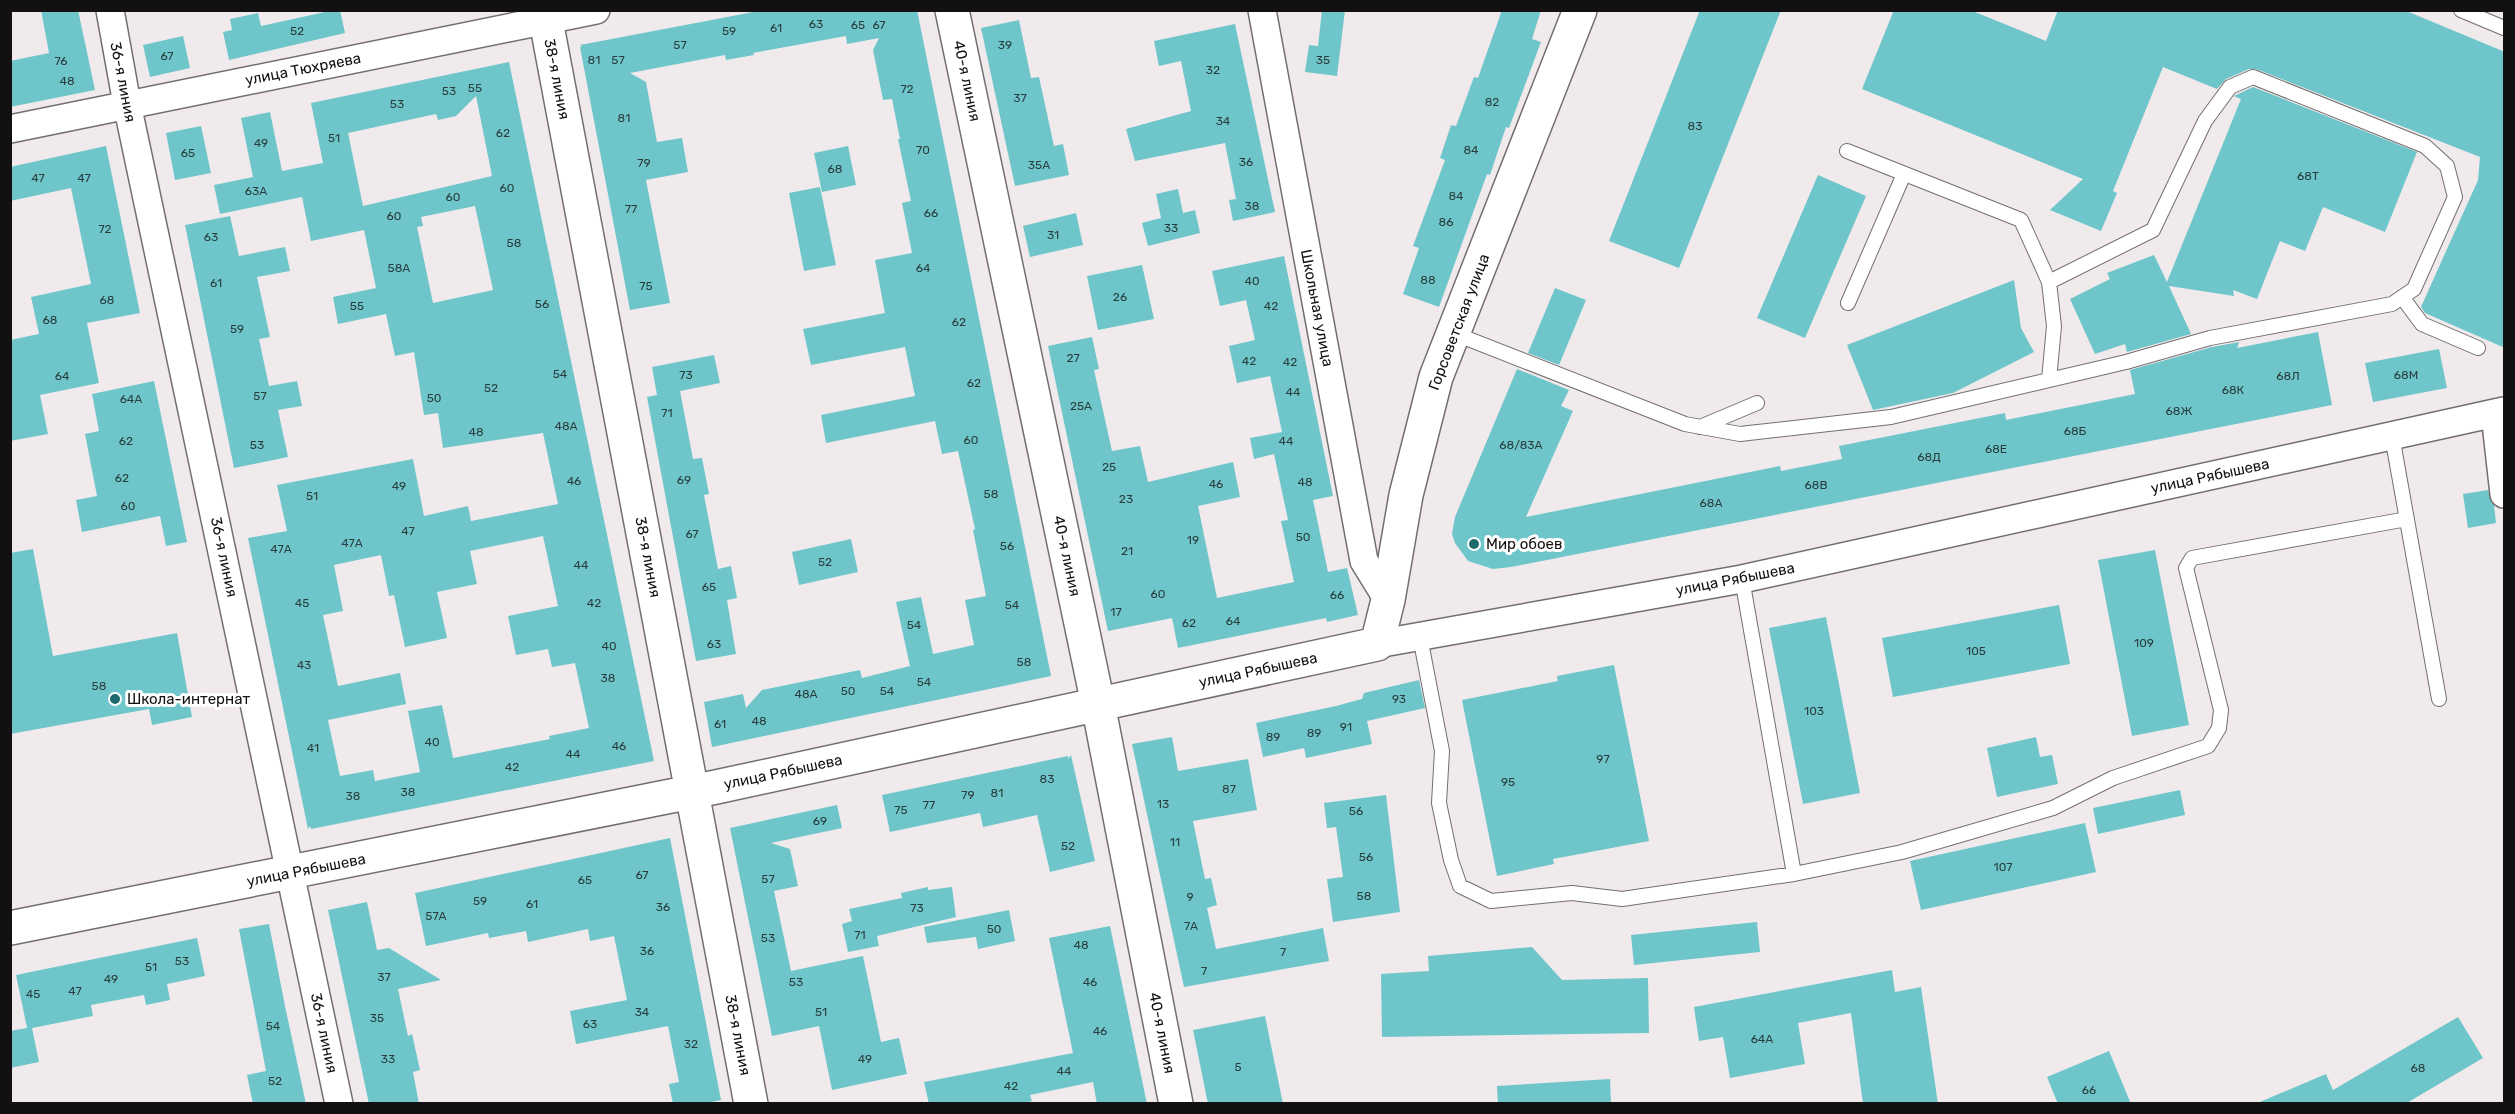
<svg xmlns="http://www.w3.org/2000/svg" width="2515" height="1114" font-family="Rubik,sans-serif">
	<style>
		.building { fill: #6fc6ca; fill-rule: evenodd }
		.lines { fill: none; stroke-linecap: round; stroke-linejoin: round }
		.lane-casing { stroke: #736e6f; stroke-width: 16 }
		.street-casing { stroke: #736e6f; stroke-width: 30 }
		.secondary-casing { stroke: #736e6f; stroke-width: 36 }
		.lane { stroke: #fff; stroke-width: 14 }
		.street { stroke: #fff; stroke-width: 27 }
		.secondary { stroke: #fff; stroke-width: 33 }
		.poi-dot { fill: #1c696d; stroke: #fff; stroke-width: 2 }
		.labels { text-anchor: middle; stroke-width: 6; stroke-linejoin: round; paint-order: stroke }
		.number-label { font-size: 12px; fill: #293e3e }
		.street-label { font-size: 15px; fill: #121010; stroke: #fff }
		.poi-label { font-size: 15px; fill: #121010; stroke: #fff; text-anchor: start }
	</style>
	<rect width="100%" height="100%" fill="#f0eaec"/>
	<!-- building -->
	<path class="building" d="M 41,10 L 78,10 L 95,90 L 10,107 L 10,61 L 49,53 Z
		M 334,10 L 340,10 L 345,33 L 229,60 L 223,32 L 232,30 L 230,19 L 258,13 L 261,26 Z
		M 764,10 L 917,10 L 1051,676 L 712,747 L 704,702 L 743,694 L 746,708 L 762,690 L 860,670 L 862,678 L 910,666 L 896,602 L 921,597 L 933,654 L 974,645 L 965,600 L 986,596 L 973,530 L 975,529 L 958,451 L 942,454 L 935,421 L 826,443 L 821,415 L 915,396 L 905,347 L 811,365 L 803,329 L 885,313 L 875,260 L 912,253 L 902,203 L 911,201 L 898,139 L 900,139 L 892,99 L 883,100 L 873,50 L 879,38 L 847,44 L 846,36 L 753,53 L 754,55 L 726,60 L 725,55 L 630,73 L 646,82 L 657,142 L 682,138 L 688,172 L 646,180 L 670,303 L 630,310 L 580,47 L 582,47 L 580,45 Z
		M 1322,10 L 1345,10 L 1337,76 L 1305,72 L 1309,45 L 1318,46 Z
		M 1502,10 L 1541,10 L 1532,39 L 1541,42 L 1509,128 L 1506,127 L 1490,175 L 1487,174 L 1439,307 L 1403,294 L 1419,248 L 1413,246 L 1445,160 L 1440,158 L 1451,125 L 1456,126 L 1474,77 L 1478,78 Z
		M 1700,10 L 1781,10 L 1679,268 L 1609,241 Z
		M 1894,10 L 1970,10 L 2046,41 L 2058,10 L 2404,10 L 2505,52 L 2505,348 L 2425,313 L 2421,307 L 2478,180 L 2480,157 L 2256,69 L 2249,69 L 2226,79 L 2217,89 L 2163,67 L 2113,191 L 2117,193 L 2101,231 L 2050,210 L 2083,179 L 1862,89 Z
		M 1019,20 L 1031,78 L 1039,77 L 1054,146 L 1063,144 L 1069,175 L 1015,186 L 981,28 Z
		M 1235,24 L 1275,212 L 1233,221 L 1229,200 L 1236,199 L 1225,143 L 1135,161 L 1126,129 L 1191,111 L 1181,61 L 1159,66 L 1154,41 Z
		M 183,36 L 190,68 L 150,77 L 143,45 Z
		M 509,62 L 654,761 L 311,829 L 310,826 L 308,829 L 248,538 L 287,531 L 277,485 L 413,459 L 424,516 L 468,506 L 471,521 L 558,504 L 543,433 L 443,448 L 438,413 L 424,415 L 414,352 L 395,356 L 386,314 L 338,324 L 333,297 L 376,288 L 364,230 L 311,241 L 302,197 L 220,214 L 214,185 L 253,177 L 241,118 L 270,112 L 282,171 L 323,163 L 311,103 ZM 476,96 L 492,176 L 363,206 L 348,133 L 436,114 L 438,120 L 456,116 ZM 475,206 L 493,290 L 433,303 L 417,227 L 423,226 L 421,217 ZM 543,536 L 558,606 L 508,616 L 516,655 L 548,649 L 552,667 L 575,663 L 589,728 L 549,736 L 550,739 L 453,758 L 442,705 L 408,711 L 420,772 L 375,781 L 373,770 L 340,776 L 328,720 L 406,704 L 400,673 L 338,686 L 323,615 L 343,611 L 334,565 L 381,555 L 389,596 L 394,595 L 405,647 L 447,638 L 437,592 L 477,584 L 470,551 Z
		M 2253,87 L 2417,152 L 2385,232 L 2323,207 L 2305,251 L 2280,241 L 2257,299 L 2233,290 L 2234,296 L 2169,286 L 2191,334 L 2127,352 L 2125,344 L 2095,354 L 2070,299 L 2110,279 L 2107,273 L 2154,255 L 2167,282 L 2241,99 L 2234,96 Z
		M 201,126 L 211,173 L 175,180 L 166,133 Z
		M 106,146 L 140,313 L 87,323 L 99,383 L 40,395 L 48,434 L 10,441 L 10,340 L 39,334 L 31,297 L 91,284 L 71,188 L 10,201 L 10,167 Z
		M 848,146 L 856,185 L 822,192 L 814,153 Z
		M 1818,175 L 1866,196 L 1805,338 L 1757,318 Z
		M 820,187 L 836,265 L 804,271 L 789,193 Z
		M 1178,189 L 1183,213 L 1195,210 L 1200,233 L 1148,246 L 1142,223 L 1161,218 L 1156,194 Z
		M 1076,213 L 1083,245 L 1030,257 L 1023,226 Z
		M 230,216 L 239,256 L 285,247 L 290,271 L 257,277 L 270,337 L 259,339 L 269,386 L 297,381 L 302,406 L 278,410 L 288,457 L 234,468 L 185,225 Z
		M 1284,256 L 1333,496 L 1313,500 L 1328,572 L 1347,568 L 1358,615 L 1327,622 L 1326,618 L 1178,648 L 1172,618 L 1108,631 L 1048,346 L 1092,337 L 1099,369 L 1094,370 L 1112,451 L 1140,446 L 1148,482 L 1233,462 L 1240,497 L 1198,506 L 1217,598 L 1294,582 L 1281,521 L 1288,520 L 1274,454 L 1254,459 L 1250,438 L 1282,432 L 1270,376 L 1237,383 L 1229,346 L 1255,340 L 1246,300 L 1220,306 L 1212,271 Z
		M 1142,265 L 1154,319 L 1098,330 L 1087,276 Z
		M 2014,280 L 2021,328 L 2034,352 L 1953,393 L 1873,410 L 1847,345 Z
		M 1555,288 L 1586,300 L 1559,365 L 1528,353 Z
		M 2318,332 L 2332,405 L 1511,567 L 1493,569 L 1468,561 L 1455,543 L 1452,534 L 1455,517 L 1517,369 L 1569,390 L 1561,406 L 1573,411 L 1526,517 L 1780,466 L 1781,471 L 1842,459 L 1839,446 L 2005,413 L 2006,420 L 2135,394 L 2130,370 L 2212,347 L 2239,342 L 2237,348 Z
		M 2439,349 L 2447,388 L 2373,402 L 2365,363 Z
		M 714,355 L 720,383 L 680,391 L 693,459 L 702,458 L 709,494 L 704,495 L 718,569 L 731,566 L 737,598 L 727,600 L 736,654 L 696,661 L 647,397 L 657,395 L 652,367 Z
		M 154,381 L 187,542 L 166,546 L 160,516 L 82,532 L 76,500 L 97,496 L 85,434 L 99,431 L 92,394 Z
		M 2488,490 L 2494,505 L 2496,523 L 2468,528 L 2463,494 Z
		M 851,539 L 858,572 L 799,585 L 792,552 Z
		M 33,549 L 53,656 L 177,633 L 192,717 L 152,725 L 149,709 L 10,734 L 10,553 Z
		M 2155,550 L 2189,725 L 2132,736 L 2098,560 Z
		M 2059,605 L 2070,664 L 1893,697 L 1882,638 Z
		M 1826,617 L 1860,793 L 1803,804 L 1769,628 Z
		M 1614,665 L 1649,841 L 1553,859 L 1554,864 L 1497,876 L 1462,700 L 1558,681 L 1557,676 Z
		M 1419,680 L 1425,708 L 1367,721 L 1372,744 L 1306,758 L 1304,748 L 1263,757 L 1256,723 L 1336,706 L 1362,699 L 1364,693 Z
		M 1172,737 L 1178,771 L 1248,759 L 1257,810 L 1193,821 L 1205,879 L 1211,878 L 1217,905 L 1207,908 L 1216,949 L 1323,928 L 1329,961 L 1184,987 L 1132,744 Z
		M 2036,737 L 2040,757 L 2052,755 L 2058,784 L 1997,797 L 1987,748 Z
		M 1071,755 L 1095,861 L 1050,872 L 1037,815 L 983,827 L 980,813 L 890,832 L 882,795 L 1068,756 L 1068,759 Z
		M 2180,790 L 2185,815 L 2098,834 L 2093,808 Z
		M 1386,795 L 1400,912 L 1333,922 L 1327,879 L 1343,877 L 1336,827 L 1327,828 L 1324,803 Z
		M 837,805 L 842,828 L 771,843 L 790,849 L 798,886 L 774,891 L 791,971 L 863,956 L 881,1042 L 899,1038 L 907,1074 L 832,1090 L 819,1026 L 772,1036 L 730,828 Z
		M 2085,823 L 2096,872 L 1921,910 L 1910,861 Z
		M 670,838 L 721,1100 L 702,1104 L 673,1104 L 669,1084 L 679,1082 L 668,1026 L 576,1044 L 570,1011 L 627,1000 L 614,936 L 590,941 L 588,929 L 528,942 L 526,931 L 489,938 L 488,933 L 426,946 L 415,893 Z
		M 928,887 L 928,890 L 952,887 L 956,917 L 877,936 L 879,946 L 848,952 L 842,924 L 852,921 L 849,909 L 902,898 L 901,893 Z
		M 367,902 L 377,950 L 389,948 L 441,980 L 398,989 L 408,1036 L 412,1034 L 420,1070 L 413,1072 L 419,1104 L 369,1104 L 328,910 Z
		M 1009,910 L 1015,941 L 978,949 L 976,937 L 927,943 L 924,927 Z
		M 1757,922 L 1760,952 L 1634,965 L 1631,935 Z
		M 269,924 L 285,1006 L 306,1104 L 253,1104 L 247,1075 L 266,1071 L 239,929 Z
		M 1110,926 L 1147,1104 L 1097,1104 L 1093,1082 L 1030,1095 L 1032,1101 L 1020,1104 L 929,1104 L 924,1082 L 1073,1053 L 1049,938 Z
		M 197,938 L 205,976 L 167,984 L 170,1000 L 146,1005 L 144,995 L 91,1005 L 93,1016 L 32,1028 L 39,1062 L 10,1068 L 10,1031 L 27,1028 L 16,975 Z
		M 1532,947 L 1562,980 L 1648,978 L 1649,1033 L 1382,1037 L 1381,974 L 1429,971 L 1428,956 Z
		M 1892,970 L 1895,992 L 1921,987 L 1938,1104 L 1863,1104 L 1851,1013 L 1798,1023 L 1805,1064 L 1730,1078 L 1723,1037 L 1699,1041 L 1694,1007 Z
		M 1265,1016 L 1283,1104 L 1208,1104 L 1193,1030 Z
		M 2458,1017 L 2483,1058 L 2405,1104 L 2255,1104 L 2326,1074 L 2333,1090 Z
		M 2109,1051 L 2131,1104 L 2058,1104 L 2047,1077 Z
		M 1610,1079 L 1611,1104 L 1498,1104 L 1497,1086 Z"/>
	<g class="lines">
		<!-- lane casing -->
		<g class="lane-casing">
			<path id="lane" d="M 2461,10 L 2504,28
				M 1847,151 L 2021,220 L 2049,282 L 2054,326 L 2049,380
				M 2402,297 L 2422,324 L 2478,348
				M 1848,303 L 1904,174
				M 1453,333 L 1685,424 L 1740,434 L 1891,417 L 2126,362 L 2210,338 L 2392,304 L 2414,289 L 2455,197 L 2447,166 L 2425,146 L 2253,77 L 2230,87 L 2205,121 L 2153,230 L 2049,282
				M 1700,427 L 1757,403
				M 2392,436 L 2439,699
				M 1742,579 L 1794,874
				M 1420,637 L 1442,751 L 1439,803 L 1451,860 L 1460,886 L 1491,901 L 1572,893 L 1622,899 L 1794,874 L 1902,852 L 2053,808 L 2113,778 L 2208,746 L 2219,728 L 2221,710 L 2186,568 L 2192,558 L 2407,519"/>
		</g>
		<!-- street casing -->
		<g class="street-casing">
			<path id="street" d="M 110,10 L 127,104 L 339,1104
				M 1262,10 L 1364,561 L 1388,600
				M 10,129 L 596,10
				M 2495,414 L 2504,494
				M 1377,644 L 1742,579 L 2504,411"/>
		</g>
		<!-- secondary casing -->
		<g class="secondary-casing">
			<path id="secondary" d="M 544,10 L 751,1104
				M 952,10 L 1098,704 L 1176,1104
				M 10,928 L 716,787 L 1377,644 L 1388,600 L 1406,495 L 1436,377 L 1580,10"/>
		</g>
		<!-- lane -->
		<use href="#lane" class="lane"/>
		<!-- street -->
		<use href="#street" class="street"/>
		<!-- secondary -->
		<use href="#secondary" class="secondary"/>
	</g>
	<!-- markers -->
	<g class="poi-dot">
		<circle cx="1474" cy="544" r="6"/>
		<circle cx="115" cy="699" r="6"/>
	</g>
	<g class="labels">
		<!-- number labels -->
		<g class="number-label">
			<text x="816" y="28">63</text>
			<text x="858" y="29">65</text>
			<text x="879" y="29">67</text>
			<text x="776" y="32">61</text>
			<text x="297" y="35">52</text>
			<text x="729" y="35">59</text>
			<text x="680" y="49">57</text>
			<text x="1005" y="49">39</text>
			<text x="167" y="60">67</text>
			<text x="594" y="64">81</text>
			<text x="618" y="64">57</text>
			<text x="1323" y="64">35</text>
			<text x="61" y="65">76</text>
			<text x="1213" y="74">32</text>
			<text x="67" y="85">48</text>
			<text x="475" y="92">55</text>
			<text x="907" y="93">72</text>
			<text x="449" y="95">53</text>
			<text x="1020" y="102">37</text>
			<text x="1492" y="106">82</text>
			<text x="397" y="108">53</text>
			<text x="624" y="122">81</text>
			<text x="1223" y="125">34</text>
			<text x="1695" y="130">83</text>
			<text x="503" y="137">62</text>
			<text x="334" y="142">51</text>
			<text x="261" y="147">49</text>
			<text x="923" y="154">70</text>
			<text x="1471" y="154">84</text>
			<text x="188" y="157">65</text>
			<text x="1246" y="166">36</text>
			<text x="644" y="167">79</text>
			<text x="1039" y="169">35А</text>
			<text x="835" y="173">68</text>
			<text x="2308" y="180">68Т</text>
			<text x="38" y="182">47</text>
			<text x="84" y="182">47</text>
			<text x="507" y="192">60</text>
			<text x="256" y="195">63А</text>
			<text x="1456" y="200">84</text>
			<text x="453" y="201">60</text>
			<text x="1252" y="210">38</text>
			<text x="631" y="213">77</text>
			<text x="931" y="217">66</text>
			<text x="394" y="220">60</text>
			<text x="1446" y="226">86</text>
			<text x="1171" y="232">33</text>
			<text x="105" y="233">72</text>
			<text x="1053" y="239">31</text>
			<text x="211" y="241">63</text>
			<text x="514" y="247">58</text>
			<text x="399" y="272">58А</text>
			<text x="923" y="272">64</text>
			<text x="1428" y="284">88</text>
			<text x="1252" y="285">40</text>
			<text x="216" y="287">61</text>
			<text x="646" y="290">75</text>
			<text x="1120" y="301">26</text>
			<text x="107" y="304">68</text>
			<text x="542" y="308">56</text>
			<text x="357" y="310">55</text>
			<text x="1271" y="310">42</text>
			<text x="50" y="324">68</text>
			<text x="959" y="326">62</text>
			<text x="237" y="333">59</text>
			<text x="1073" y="362">27</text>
			<text x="1249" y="365">42</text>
			<text x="1290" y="366">42</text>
			<text x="560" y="378">54</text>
			<text x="686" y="379">73</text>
			<text x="2406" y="379">68М</text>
			<text x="62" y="380">64</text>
			<text x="2288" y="380">68Л</text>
			<text x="974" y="387">62</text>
			<text x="491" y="392">52</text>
			<text x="2233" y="394">68К</text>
			<text x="1293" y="396">44</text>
			<text x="260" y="400">57</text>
			<text x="434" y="402">50</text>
			<text x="131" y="403">64А</text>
			<text x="1081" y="410">25А</text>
			<text x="2179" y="415">68Ж</text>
			<text x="667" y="417">71</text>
			<text x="566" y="430">48А</text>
			<text x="2075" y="435">68Б</text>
			<text x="476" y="436">48</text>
			<text x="971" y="444">60</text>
			<text x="126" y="445">62</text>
			<text x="1286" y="445">44</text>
			<text x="257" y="449">53</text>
			<text x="1521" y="449">68/83А</text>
			<text x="1996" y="453">68Е</text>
			<text x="1929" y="461">68Д</text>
			<text x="1109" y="471">25</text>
			<text x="122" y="482">62</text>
			<text x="684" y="484">69</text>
			<text x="574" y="485">46</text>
			<text x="1305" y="486">48</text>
			<text x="1216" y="488">46</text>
			<text x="1816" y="489">68В</text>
			<text x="399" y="490">49</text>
			<text x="991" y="498">58</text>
			<text x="312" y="500">51</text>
			<text x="1126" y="503">23</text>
			<text x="1711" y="507">68А</text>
			<text x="128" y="510">60</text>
			<text x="408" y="535">47</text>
			<text x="692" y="538">67</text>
			<text x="1303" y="541">50</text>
			<text x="1193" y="544">19</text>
			<text x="352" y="547">47А</text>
			<text x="1007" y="550">56</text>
			<text x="281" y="553">47А</text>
			<text x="1127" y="555">21</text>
			<text x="825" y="566">52</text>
			<text x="581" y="569">44</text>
			<text x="709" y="591">65</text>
			<text x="1158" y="598">60</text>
			<text x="1337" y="599">66</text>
			<text x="302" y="607">45</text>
			<text x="594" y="607">42</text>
			<text x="1012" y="609">54</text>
			<text x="1116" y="616">17</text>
			<text x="1233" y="625">64</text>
			<text x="1189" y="627">62</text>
			<text x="914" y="629">54</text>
			<text x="2144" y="647">109</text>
			<text x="714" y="648">63</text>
			<text x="609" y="650">40</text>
			<text x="1976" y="655">105</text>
			<text x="1024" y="666">58</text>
			<text x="304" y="669">43</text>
			<text x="608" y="682">38</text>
			<text x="924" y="686">54</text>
			<text x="99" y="690">58</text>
			<text x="848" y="695">50</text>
			<text x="887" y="695">54</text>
			<text x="806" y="698">48А</text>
			<text x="1399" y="703">93</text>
			<text x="1814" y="715">103</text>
			<text x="759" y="725">48</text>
			<text x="720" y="728">61</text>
			<text x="1346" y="731">91</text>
			<text x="1314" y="737">89</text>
			<text x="1273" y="741">89</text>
			<text x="432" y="746">40</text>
			<text x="619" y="750">46</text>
			<text x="313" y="752">41</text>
			<text x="573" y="758">44</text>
			<text x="1603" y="763">97</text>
			<text x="512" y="771">42</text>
			<text x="1047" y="783">83</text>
			<text x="1508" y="786">95</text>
			<text x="1229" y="793">87</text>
			<text x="408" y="796">38</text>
			<text x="997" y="797">81</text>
			<text x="968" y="799">79</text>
			<text x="353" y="800">38</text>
			<text x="1163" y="808">13</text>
			<text x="929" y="809">77</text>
			<text x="901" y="814">75</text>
			<text x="1356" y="815">56</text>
			<text x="820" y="825">69</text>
			<text x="1175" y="846">11</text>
			<text x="1068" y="850">52</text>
			<text x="1366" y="861">56</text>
			<text x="2003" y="871">107</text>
			<text x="642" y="879">67</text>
			<text x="768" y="883">57</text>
			<text x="585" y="884">65</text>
			<text x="1364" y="900">58</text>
			<text x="1190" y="901">9</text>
			<text x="480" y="905">59</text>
			<text x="532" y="908">61</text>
			<text x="663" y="911">36</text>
			<text x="917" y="912">73</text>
			<text x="436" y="920">57А</text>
			<text x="1191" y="930">7А</text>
			<text x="994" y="933">50</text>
			<text x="860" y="939">71</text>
			<text x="768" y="942">53</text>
			<text x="1081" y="949">48</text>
			<text x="647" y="955">36</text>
			<text x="1283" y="956">7</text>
			<text x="182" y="965">53</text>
			<text x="151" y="971">51</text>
			<text x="1204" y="975">7</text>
			<text x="384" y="981">37</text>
			<text x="111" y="983">49</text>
			<text x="796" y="986">53</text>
			<text x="1090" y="986">46</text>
			<text x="75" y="995">47</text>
			<text x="33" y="998">45</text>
			<text x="642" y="1016">34</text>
			<text x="821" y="1016">51</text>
			<text x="377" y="1022">35</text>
			<text x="590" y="1028">63</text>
			<text x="273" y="1030">54</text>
			<text x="1100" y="1035">46</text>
			<text x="1762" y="1043">64А</text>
			<text x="691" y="1048">32</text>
			<text x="388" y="1063">33</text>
			<text x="865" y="1063">49</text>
			<text x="1238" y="1071">5</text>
			<text x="2418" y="1072">68</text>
			<text x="1064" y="1075">44</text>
			<text x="275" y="1085">52</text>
			<text x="1011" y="1090">42</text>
			<text x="2089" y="1094">66</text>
		</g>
		<!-- street labels -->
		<g class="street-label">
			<text transform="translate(303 69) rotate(-11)" y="5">улица Тюхряева</text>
			<text transform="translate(557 79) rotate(79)" y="5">38-я линия</text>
			<text transform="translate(967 81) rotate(78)" y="5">40-я линия</text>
			<text transform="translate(123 82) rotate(79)" y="5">36-я линия</text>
			<text transform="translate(1317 308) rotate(79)" y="5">Школьная улица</text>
			<text transform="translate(1459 322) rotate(-69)" y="5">Горсоветская улица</text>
			<text transform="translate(2210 476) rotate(-12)" y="5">улица Рябышева</text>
			<text transform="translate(1067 556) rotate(78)" y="5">40-я линия</text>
			<text transform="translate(224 557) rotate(78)" y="5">36-я линия</text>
			<text transform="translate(648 557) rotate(79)" y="5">38-я линия</text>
			<text transform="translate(1735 579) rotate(-11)" y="5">улица Рябышева</text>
			<text transform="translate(1258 670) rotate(-12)" y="5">улица Рябышева</text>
			<text transform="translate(783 772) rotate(-12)" y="5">улица Рябышева</text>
			<text transform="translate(306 870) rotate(-11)" y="5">улица Рябышева</text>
			<text transform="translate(324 1033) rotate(78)" y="5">36-я линия</text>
			<text transform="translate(1162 1033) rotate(79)" y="5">40-я линия</text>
			<text transform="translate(738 1035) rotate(79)" y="5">38-я линия</text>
		</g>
		<!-- poi labels -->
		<g class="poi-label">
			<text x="1486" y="549">Мир обоев</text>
			<text x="127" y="704">Школа-интернат</text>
		</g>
	</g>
	<!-- border -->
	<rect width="2515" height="1114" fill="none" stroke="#121010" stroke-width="24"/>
</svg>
